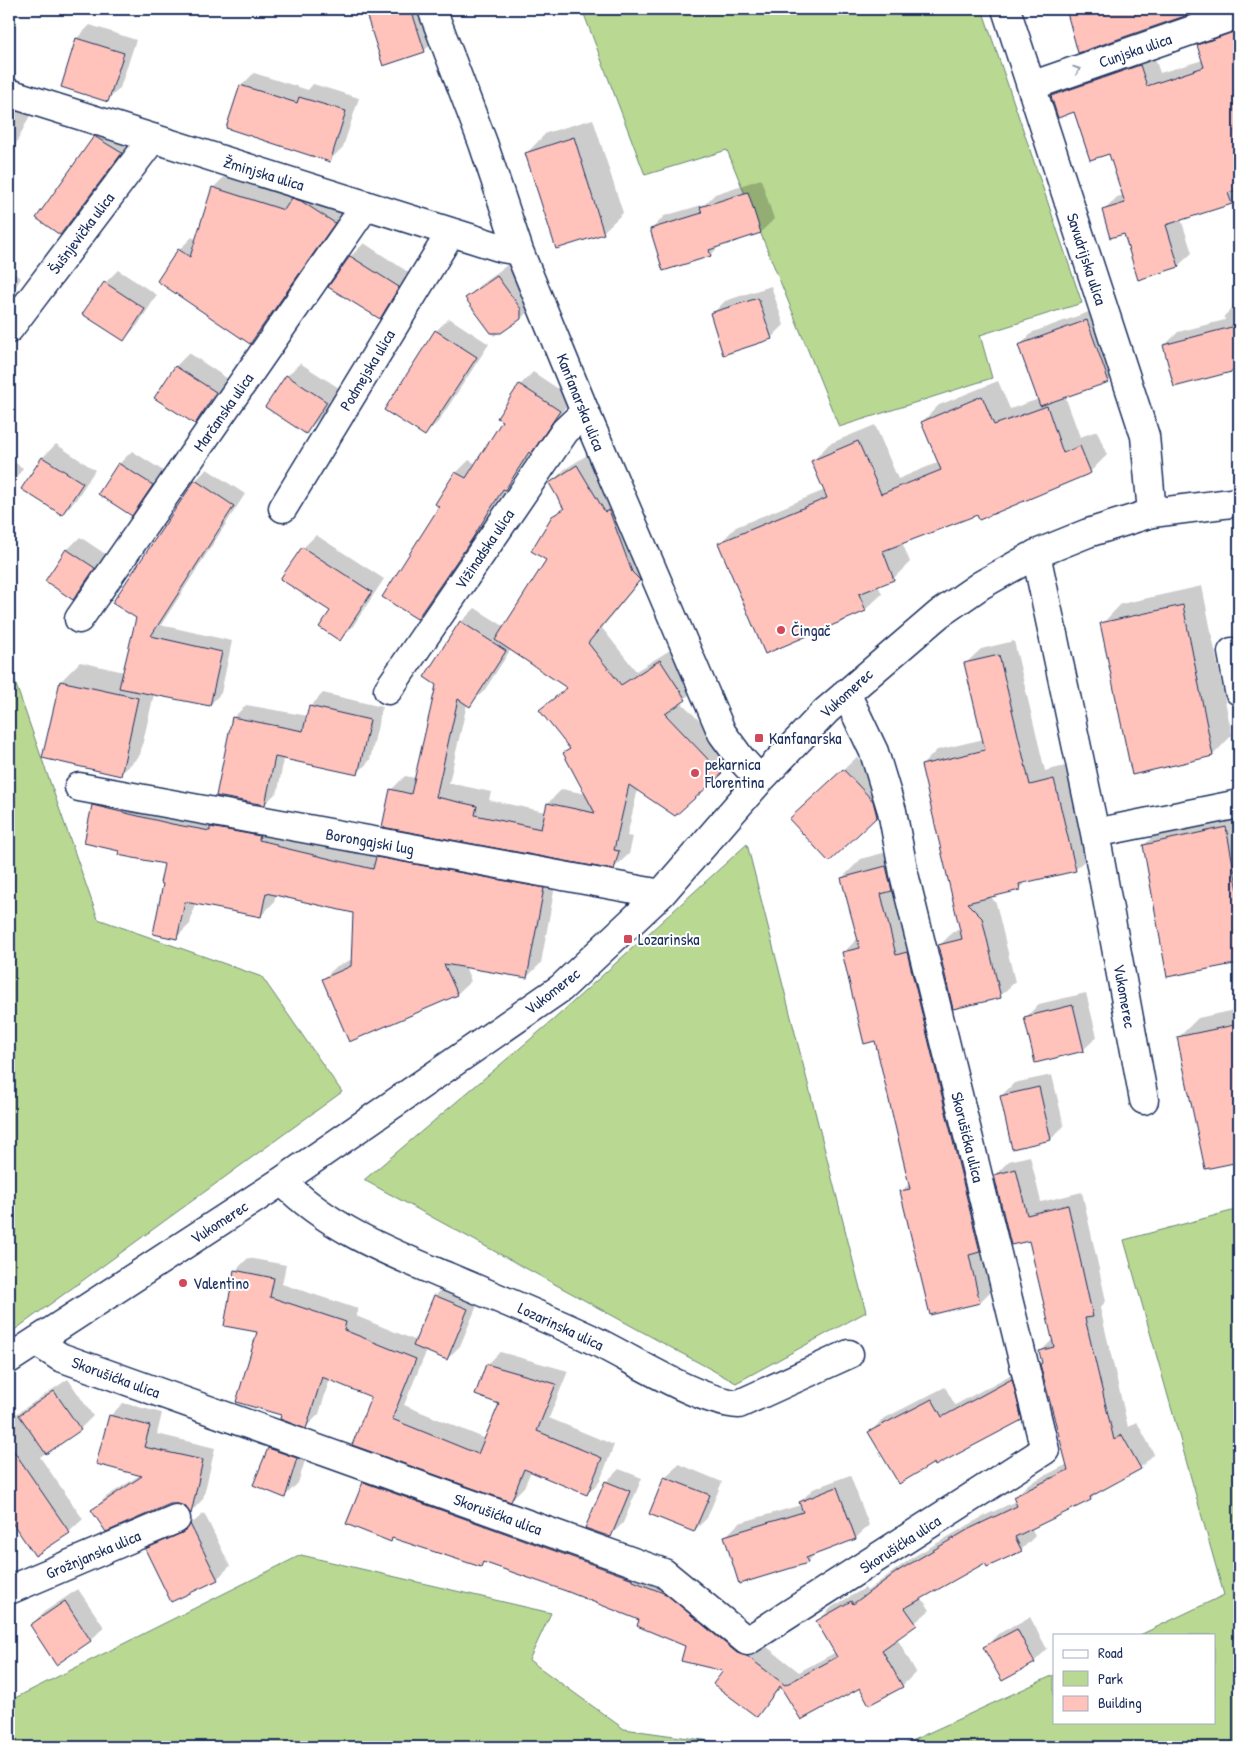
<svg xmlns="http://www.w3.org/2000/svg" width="1248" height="1756" font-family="'Patrick Hand',sans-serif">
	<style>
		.green { fill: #b9d992; stroke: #6a8478 }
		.shadow { fill: #0003; fill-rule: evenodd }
		.building { fill: #ffc3bc; stroke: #1b2f5e }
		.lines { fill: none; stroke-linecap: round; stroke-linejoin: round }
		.minor-casing { stroke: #1b2f5e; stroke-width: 31 }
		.minor { stroke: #fff; stroke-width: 28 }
		.oneway { stroke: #8d97ae }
		.poi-dot { fill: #d1495b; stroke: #fff; stroke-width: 2 }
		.labels { text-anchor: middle; stroke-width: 4; stroke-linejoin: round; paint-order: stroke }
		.street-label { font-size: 16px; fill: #1b2f5e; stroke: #fff }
		.poi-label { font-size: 16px; fill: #1b2f5e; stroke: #fff; text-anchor: start }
	</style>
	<rect width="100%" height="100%" fill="#fff"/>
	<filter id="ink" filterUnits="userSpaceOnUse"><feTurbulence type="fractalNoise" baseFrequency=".02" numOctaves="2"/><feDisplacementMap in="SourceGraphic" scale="10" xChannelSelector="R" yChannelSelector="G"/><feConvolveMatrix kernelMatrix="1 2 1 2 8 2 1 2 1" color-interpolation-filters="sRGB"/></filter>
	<g filter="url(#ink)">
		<!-- green -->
		<path class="green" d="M 582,9 L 982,9 L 1082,303 L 980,335 L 992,378 L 839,427 L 727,150 L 645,175 Z
			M 9,665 L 98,919 L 262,977 L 342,1092 L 9,1334 Z
			M 747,844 L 866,1312 L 736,1383 L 364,1180 L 552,1021 Z
			M 1239,1209 L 1239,1747 L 898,1747 L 1054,1675 L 1054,1722 L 1214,1722 L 1214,1635 L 1140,1635 L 1224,1595 L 1124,1240 Z
			M 301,1555 L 551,1613 L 529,1660 L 624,1729 L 753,1747 L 9,1747 L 9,1701 Z"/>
		<!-- shadow -->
		<path class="shadow" d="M 378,9 L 428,9 L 437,38 L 424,51 L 369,18 Z
			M 1067,9 L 1203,9 L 1079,51 Z
			M 1239,23 L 1239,200 L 1181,219 L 1192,253 L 1178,266 L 1124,232 L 1103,211 L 1117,197 L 1124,195 L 1110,152 L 1075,111 L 1052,96 L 1065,83 L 1153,52 L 1160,73 L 1203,60 L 1198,45 L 1212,32 Z
			M 90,25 L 136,40 L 120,88 L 107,101 L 62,86 L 77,38 Z
			M 254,73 L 308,90 L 313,84 L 359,98 L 343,147 L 330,160 L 241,86 Z
			M 9,99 L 32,111 L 9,158 Z
			M 593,119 L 623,213 L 603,232 L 527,153 L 546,133 Z
			M 109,124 L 134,140 L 73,220 L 60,233 L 95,137 Z
			M 226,175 L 347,209 L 263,329 L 250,342 L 159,281 L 179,250 L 192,237 L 197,240 L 213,188 Z
			M 761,179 L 774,219 L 761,232 L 720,245 L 711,255 L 664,269 L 651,230 L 664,216 L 705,204 L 715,194 Z
			M 364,243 L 411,274 L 392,305 L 379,318 L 330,287 L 351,256 Z
			M 510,263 L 538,302 L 525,315 L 494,336 L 467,298 L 480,285 Z
			M 118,270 L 157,295 L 137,326 L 124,339 L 105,283 Z
			M 9,271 L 21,278 L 9,298 Z
			M 771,286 L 784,325 L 771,338 L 712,314 L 725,301 Z
			M 1239,302 L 1239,368 L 1175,386 L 1164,346 L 1178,332 L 1225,320 L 1224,316 Z
			M 1100,308 L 1121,368 L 1108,381 L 1065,396 L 1080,437 L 1097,431 L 1107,455 L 1090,472 L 902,542 L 910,562 L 893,579 L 878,585 L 882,594 L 865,610 L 720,543 L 736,527 L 825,490 L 813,461 L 829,444 L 875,425 L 898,479 L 939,462 L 922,422 L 939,405 L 998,381 L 1010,409 L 1039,399 L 1020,345 L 1033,332 Z
			M 449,318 L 489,344 L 438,422 L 424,435 L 436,331 Z
			M 189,353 L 228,379 L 208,410 L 195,423 L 155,397 L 176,366 Z
			M 300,363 L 339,388 L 319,419 L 306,432 L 287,376 Z
			M 533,372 L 572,398 L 511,481 L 430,605 L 417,618 L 441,506 L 436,504 L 456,473 L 469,460 L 476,464 L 504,421 L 520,385 Z
			M 56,444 L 95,470 L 75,501 L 62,514 L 23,488 L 43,457 Z
			M 132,451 L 165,472 L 145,501 L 132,514 L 119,464 Z
			M 592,452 L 653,565 L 602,628 L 636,671 L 675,647 L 699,685 L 681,702 L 736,758 L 675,815 L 638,789 L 627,836 L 633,837 L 629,854 L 614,868 L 391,790 L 405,776 L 416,778 L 461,622 L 475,608 L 505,627 L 548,560 L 553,516 L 564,506 L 550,483 L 565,469 ZM 511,649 L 567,686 L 540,710 L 571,747 L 564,753 L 586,794 L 562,789 L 548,803 L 546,812 L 489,800 L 491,792 L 449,783 L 467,704 L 469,705 L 484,691 Z
			M 9,459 L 23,468 L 9,489 Z
			M 207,469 L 245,494 L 161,625 L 232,641 L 221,693 L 210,705 L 154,694 L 140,755 L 120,775 L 61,681 L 80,662 L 124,672 L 137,618 L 114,602 L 196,480 Z
			M 316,535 L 384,579 L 353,626 L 340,640 L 332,610 L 303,548 Z
			M 80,537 L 107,555 L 86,585 L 73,598 L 67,550 Z
			M 1202,586 L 1232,735 L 1213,755 L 1133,773 L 1102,624 L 1121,604 Z
			M 1014,641 L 1045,771 L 1069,765 L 1090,855 L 1075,870 L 1027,881 L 1019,889 L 990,896 L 996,903 L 1015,982 L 1000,996 L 939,946 L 954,931 L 961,929 L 922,765 L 937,750 L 984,739 L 966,663 L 981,649 Z
			M 323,693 L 382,707 L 370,760 L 357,774 L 284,757 L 278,791 L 265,804 L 233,718 L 246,705 L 308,716 L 310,707 Z
			M 857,757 L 885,788 L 890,803 L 876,816 L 804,806 Z
			M 106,792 L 557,875 L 541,963 L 527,977 L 465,966 L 471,981 L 457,994 L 323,979 L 337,966 L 353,959 L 355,912 L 276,894 L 274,902 L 261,916 L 195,903 L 190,924 L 177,937 L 165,883 L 165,863 L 121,850 L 93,806 Z
			M 1239,809 L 1239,961 L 1168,975 L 1144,845 L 1164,826 Z
			M 905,847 L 999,1283 L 980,1302 L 902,1191 L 910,1183 L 876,1040 L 843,953 L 858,938 L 842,878 L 861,859 Z
			M 1086,993 L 1097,1037 L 1083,1050 L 1026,1017 L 1039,1004 Z
			M 1239,1009 L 1239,1161 L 1206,1168 L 1179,1037 L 1198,1018 Z
			M 1052,1075 L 1064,1126 L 1051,1139 L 1001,1096 L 1014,1083 Z
			M 1030,1156 L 1041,1202 L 1082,1192 L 1106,1301 L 1100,1308 L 1128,1427 L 1137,1422 L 1154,1454 L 1140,1468 L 1099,1491 L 1091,1499 L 1031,1528 L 1035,1536 L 1021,1550 L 985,1561 L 921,1597 L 930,1610 L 897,1638 L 916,1672 L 902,1686 L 782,1686 L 757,1715 L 725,1671 L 641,1619 L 567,1589 L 484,1562 L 481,1565 L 394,1537 L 390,1540 L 364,1483 L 378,1469 L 647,1565 L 762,1643 L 799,1672 L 836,1652 L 818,1621 L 832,1607 L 865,1588 L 867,1591 L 913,1557 L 984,1516 L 1016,1501 L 1014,1498 L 1028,1484 L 1068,1464 L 1041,1351 L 1053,1339 L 1030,1239 L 995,1175 L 1009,1161 Z
			M 248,1258 L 286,1265 L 282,1284 L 358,1309 L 356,1316 L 417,1341 L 435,1296 L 448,1283 L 481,1296 L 460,1346 L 447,1359 L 427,1350 L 404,1405 L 486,1439 L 500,1404 L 487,1365 L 500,1352 L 568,1371 L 549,1418 L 614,1445 L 600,1481 L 587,1494 L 531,1471 L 524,1487 L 511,1500 L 353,1444 L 373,1397 L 330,1379 L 319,1414 L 306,1427 L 283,1415 L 259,1331 L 235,1271 Z
			M 1025,1367 L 1034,1406 L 1021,1419 L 935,1461 L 870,1432 L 883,1419 L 945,1387 L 955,1405 Z
			M 68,1379 L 93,1416 L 80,1429 L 40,1457 L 83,1519 L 69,1532 L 35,1554 L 11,1519 L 9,1521 L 9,1419 Z
			M 123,1403 L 162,1413 L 157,1434 L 215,1448 L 203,1499 L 191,1512 L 186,1505 L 179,1502 L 93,1510 L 106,1497 L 140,1475 L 110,1416 Z
			M 282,1436 L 310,1445 L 298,1483 L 285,1496 L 269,1449 Z
			M 679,1464 L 722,1482 L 707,1518 L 694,1531 L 651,1513 L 666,1477 Z
			M 619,1469 L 642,1478 L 623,1523 L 610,1536 L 606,1482 Z
			M 850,1475 L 869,1525 L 856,1538 L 816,1553 L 807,1562 L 726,1536 L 739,1523 L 801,1505 L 800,1502 L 813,1489 Z
			M 204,1513 L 230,1566 L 217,1579 L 146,1549 L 160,1536 L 195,1521 Z
			M 78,1589 L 104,1627 L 91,1640 L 57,1663 L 31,1625 L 44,1612 Z
			M 1030,1617 L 1047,1649 L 1034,1662 L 985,1647 L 998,1634 Z"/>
		<!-- building -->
		<path class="building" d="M 394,9 L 411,9 L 425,52 L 383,66 L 367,17 Z
			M 1066,9 L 1202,9 L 1202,10 L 1078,53 Z
			M 1236,31 L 1239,40 L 1239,189 L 1228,193 L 1232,204 L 1166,225 L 1179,267 L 1138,280 L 1124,234 L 1110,238 L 1102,210 L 1125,203 L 1109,154 L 1090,160 L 1074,112 L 1058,118 L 1051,96 L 1140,65 L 1147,86 L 1204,67 L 1197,45 Z
			M 76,38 L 124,53 L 108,102 L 61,87 Z
			M 240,85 L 297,103 L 299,97 L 346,111 L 330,162 L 226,128 Z
			M 94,136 L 122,153 L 60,235 L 36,218 Z
			M 574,137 L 604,234 L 556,249 L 525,153 Z
			M 212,187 L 284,210 L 292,198 L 301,201 L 335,223 L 250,344 L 157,281 L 178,249 L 190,257 Z
			M 748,192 L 761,233 L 709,250 L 711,256 L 663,271 L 650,229 L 702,213 L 700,207 Z
			M 350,256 L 399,287 L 380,319 L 328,287 Z
			M 497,276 L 521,309 L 521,319 L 501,333 L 491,333 L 465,298 Z
			M 104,282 L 145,309 L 124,341 L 82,314 Z
			M 758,298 L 772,339 L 723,355 L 710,313 Z
			M 1087,320 L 1109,382 L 1040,406 L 1018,345 Z
			M 1239,325 L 1239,370 L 1174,387 L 1163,345 Z
			M 435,330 L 477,357 L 425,436 L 384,410 Z
			M 175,366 L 216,392 L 195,424 L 154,398 Z
			M 286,375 L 327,402 L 306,434 L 265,407 Z
			M 519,384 L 560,411 L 531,454 L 529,452 L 505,490 L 503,489 L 472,539 L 417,619 L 382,597 L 439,507 L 435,504 L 455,472 L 466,478 L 502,421 L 497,418 Z
			M 982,396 L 994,425 L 1047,406 L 1063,453 L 1080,446 L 1091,473 L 979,520 L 977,515 L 883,551 L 894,580 L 859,594 L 866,611 L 765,654 L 718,543 L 827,498 L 811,461 L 858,441 L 881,494 L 941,470 L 921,422 Z
			M 42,457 L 83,483 L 62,515 L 21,489 Z
			M 118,463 L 153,485 L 132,516 L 98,494 Z
			M 577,465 L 605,512 L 609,510 L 632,572 L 640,580 L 588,643 L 621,685 L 660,660 L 686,700 L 665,714 L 722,774 L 675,816 L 629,785 L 614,850 L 619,851 L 614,870 L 382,827 L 390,789 L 411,794 L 436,685 L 424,677 L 460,621 L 506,651 L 470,707 L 458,699 L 436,797 L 477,806 L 475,815 L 541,829 L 547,803 L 595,813 L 563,753 L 570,749 L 539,710 L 567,688 L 495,640 L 546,560 L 531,551 L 552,516 L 564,509 L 549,483 Z
			M 195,480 L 234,506 L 151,636 L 222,652 L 210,706 L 119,688 L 136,618 L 112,603 Z
			M 302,547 L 372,592 L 340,641 L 319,627 L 330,611 L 280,579 Z
			M 66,549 L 95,568 L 73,600 L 45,581 Z
			M 1183,605 L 1213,756 L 1132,775 L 1100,623 Z
			M 999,655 L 1030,785 L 1054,779 L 1076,871 L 1019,884 L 1020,890 L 967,903 L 982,918 L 1001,998 L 953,1009 L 938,945 L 962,939 L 921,765 L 985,750 L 964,663 Z
			M 60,681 L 138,698 L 121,776 L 42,758 Z
			M 309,706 L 370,720 L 358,775 L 275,757 L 265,805 L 216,796 L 232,717 L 303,731 Z
			M 843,769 L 873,801 L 877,817 L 829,862 L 789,819 Z
			M 92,805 L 172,824 L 210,831 L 210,827 L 260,836 L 259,840 L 276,844 L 276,846 L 373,869 L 376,857 L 544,888 L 527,978 L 444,964 L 458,995 L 349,1042 L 322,979 L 351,966 L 353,913 L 266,893 L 261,917 L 185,902 L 177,939 L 153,934 L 163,884 L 160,883 L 164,864 L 118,855 L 119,851 L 84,843 Z
			M 1226,827 L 1239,896 L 1239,963 L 1167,977 L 1143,845 Z
			M 886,866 L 892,891 L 881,894 L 896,955 L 907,952 L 980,1252 L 969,1255 L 980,1303 L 930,1315 L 900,1191 L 910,1189 L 875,1041 L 864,1044 L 842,952 L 860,948 L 841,878 Z
			M 1073,1005 L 1084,1051 L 1035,1063 L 1024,1017 Z
			M 1239,1024 L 1239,1162 L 1205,1169 L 1177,1037 Z
			M 1039,1087 L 1051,1140 L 1012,1149 L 1000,1096 Z
			M 1016,1169 L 1027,1215 L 1068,1205 L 1093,1317 L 1085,1318 L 1114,1440 L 1122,1435 L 1141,1469 L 1090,1497 L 1091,1500 L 1015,1537 L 1022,1551 L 987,1567 L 985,1563 L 905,1608 L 917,1625 L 882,1650 L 903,1687 L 869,1705 L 860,1688 L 801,1720 L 780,1686 L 757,1717 L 713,1684 L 723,1671 L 681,1661 L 685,1646 L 637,1626 L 639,1620 L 566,1591 L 483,1562 L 481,1567 L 392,1538 L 391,1542 L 346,1524 L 363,1482 L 633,1579 L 633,1581 L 666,1594 L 737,1653 L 747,1656 L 785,1685 L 837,1657 L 816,1621 L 851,1601 L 853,1604 L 898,1571 L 969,1529 L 1017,1506 L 1013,1497 L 1068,1470 L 1040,1364 L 1042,1363 L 1039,1351 L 1054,1347 L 1029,1241 L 1011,1245 L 994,1175 Z
			M 234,1270 L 274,1278 L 270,1297 L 346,1322 L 344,1330 L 416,1359 L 392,1419 L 478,1454 L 499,1404 L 475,1395 L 486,1364 L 556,1384 L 537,1431 L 602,1458 L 587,1495 L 524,1469 L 511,1502 L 352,1445 L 371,1397 L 322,1377 L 306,1429 L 280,1419 L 281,1415 L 236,1402 L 257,1332 L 224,1326 Z
			M 434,1295 L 468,1309 L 447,1360 L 413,1346 Z
			M 1012,1379 L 1022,1420 L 935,1466 L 934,1463 L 899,1484 L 868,1432 L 932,1399 L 942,1417 Z
			M 54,1391 L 81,1430 L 46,1454 L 19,1415 Z
			M 109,1415 L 150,1426 L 144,1447 L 203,1460 L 191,1514 L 185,1506 L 178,1504 L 170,1504 L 106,1532 L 91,1510 L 142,1476 L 96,1464 Z
			M 9,1444 L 70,1533 L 35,1556 L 9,1518 Z
			M 268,1448 L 297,1458 L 285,1498 L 253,1485 Z
			M 664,1477 L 710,1495 L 694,1532 L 649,1514 Z
			M 605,1481 L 630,1491 L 611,1537 L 585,1528 Z
			M 837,1487 L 856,1539 L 806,1558 L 808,1563 L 739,1584 L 724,1536 L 803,1512 L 799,1502 Z
			M 190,1524 L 218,1580 L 171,1602 L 145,1549 L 182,1533 Z
			M 65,1601 L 91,1641 L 56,1665 L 30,1625 Z
			M 1017,1629 L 1035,1663 L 1002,1681 L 983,1647 Z"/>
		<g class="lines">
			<!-- minor casing -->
			<g class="minor-casing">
				<path id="minor" d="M 432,9 L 483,143 L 519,251 L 585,412 L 722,733 L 741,759 L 760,780
					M 1006,9 L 1145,436 L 1152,513
					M 1031,86 L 1239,14
					M 9,93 L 502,248 L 519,251
					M 9,329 L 153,138
					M 283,508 L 451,232
					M 1036,554 L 1095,833 L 1144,1100
					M 79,619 L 366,205
					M 1232,652 L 1239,691
					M 388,690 L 565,431 L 585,412
					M 79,787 L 661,894
					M 1095,833 L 1239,804
					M 282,1181 C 328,1228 389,1252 448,1277 C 495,1297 542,1316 587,1337 C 628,1356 697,1402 739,1404 L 849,1354
					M 37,1342 L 60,1357 L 664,1573 L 747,1641 L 1045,1450 L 904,874 L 892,811 L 874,752 L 846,693
					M 9,1359 L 282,1181 L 561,988 L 661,894 L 760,780 L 826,711 L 939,614 L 981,585 L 1036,554 L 1088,533 L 1152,513 L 1239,502
					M 9,1590 L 176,1519"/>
			</g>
			<!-- minor -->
			<use href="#minor" class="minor"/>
		</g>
		<!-- one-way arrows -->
		<defs><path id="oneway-chevron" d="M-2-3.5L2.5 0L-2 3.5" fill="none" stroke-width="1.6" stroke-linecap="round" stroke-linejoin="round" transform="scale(1.25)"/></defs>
		<use class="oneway" href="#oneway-chevron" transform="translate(1077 70) rotate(-19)"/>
	</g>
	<!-- markers -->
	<g class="poi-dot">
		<circle cx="781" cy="630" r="5"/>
		<rect x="754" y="733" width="10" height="10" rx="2.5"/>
		<circle cx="695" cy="773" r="5"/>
		<rect x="623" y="934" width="10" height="10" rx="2.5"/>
		<circle cx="183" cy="1283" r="5"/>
	</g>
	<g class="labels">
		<!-- street labels -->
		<g class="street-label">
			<text transform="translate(1135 50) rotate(-19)" y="6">Cunjska ulica</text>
			<text transform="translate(264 173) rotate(17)" y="6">Žminjska ulica</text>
			<text transform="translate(81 233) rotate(-53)" y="6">Šušnjevička ulica</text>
			<text transform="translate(1087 259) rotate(72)" y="6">Savudrijska ulica</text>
			<text transform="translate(367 370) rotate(-59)" y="6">Podmejska ulica</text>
			<text transform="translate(581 402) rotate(68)" y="6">Kanfanarska ulica</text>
			<text transform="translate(223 412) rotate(-55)" y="6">Marčanska ulica</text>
			<text transform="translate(484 549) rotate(-56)" y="6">Vižinadska ulica</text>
			<text transform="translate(846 693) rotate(-42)" y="6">Vukomerec</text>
			<text transform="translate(370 841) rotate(10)" y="6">Borongajski lug</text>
			<text transform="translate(552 991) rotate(-38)" y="6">Vukomerec</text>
			<text transform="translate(1125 996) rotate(80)" y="6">Vukomerec</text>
			<text transform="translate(968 1137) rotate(76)" y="6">Skorušićka ulica</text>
			<text transform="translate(219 1222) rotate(-33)" y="6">Vukomerec</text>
			<text transform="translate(561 1326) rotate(25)" y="6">Lozarinska ulica</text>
			<text transform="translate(116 1377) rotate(20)" y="6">Skorušićka ulica</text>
			<text transform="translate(498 1514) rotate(20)" y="6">Skorušićka ulica</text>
			<text transform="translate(900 1544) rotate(-33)" y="6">Skorušićka ulica</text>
			<text transform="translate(93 1554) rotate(-23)" y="6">Grožnjanska ulica</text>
		</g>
		<!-- poi labels -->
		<g class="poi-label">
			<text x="791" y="636">Čingač</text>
			<text x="769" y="744">Kanfanarska</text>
			<text x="705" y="770">pekarnica<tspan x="705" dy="18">Florentina</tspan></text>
			<text x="638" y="945">Lozarinska</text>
			<text x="193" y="1289">Valentino</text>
		</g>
	</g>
	<!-- margin -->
	<rect width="1248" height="1756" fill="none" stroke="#fff" stroke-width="30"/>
	<rect x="15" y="15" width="1218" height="1726" fill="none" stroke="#1b2f5e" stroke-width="2" filter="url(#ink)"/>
	<!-- legend -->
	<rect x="1053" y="1634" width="162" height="90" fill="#ffffff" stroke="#a4acbf"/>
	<rect x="1063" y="1650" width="25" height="8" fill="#ffffff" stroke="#a4acbf"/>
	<text x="1098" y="1658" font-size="15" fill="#1b2f5e">Road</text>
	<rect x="1063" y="1671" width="25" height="15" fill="#b9d992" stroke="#a4acbf"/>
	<text x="1098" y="1684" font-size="15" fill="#1b2f5e">Park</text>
	<rect x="1063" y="1696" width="25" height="15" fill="#ffc3bc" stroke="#a4acbf"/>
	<text x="1098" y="1708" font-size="15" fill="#1b2f5e">Building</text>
</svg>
